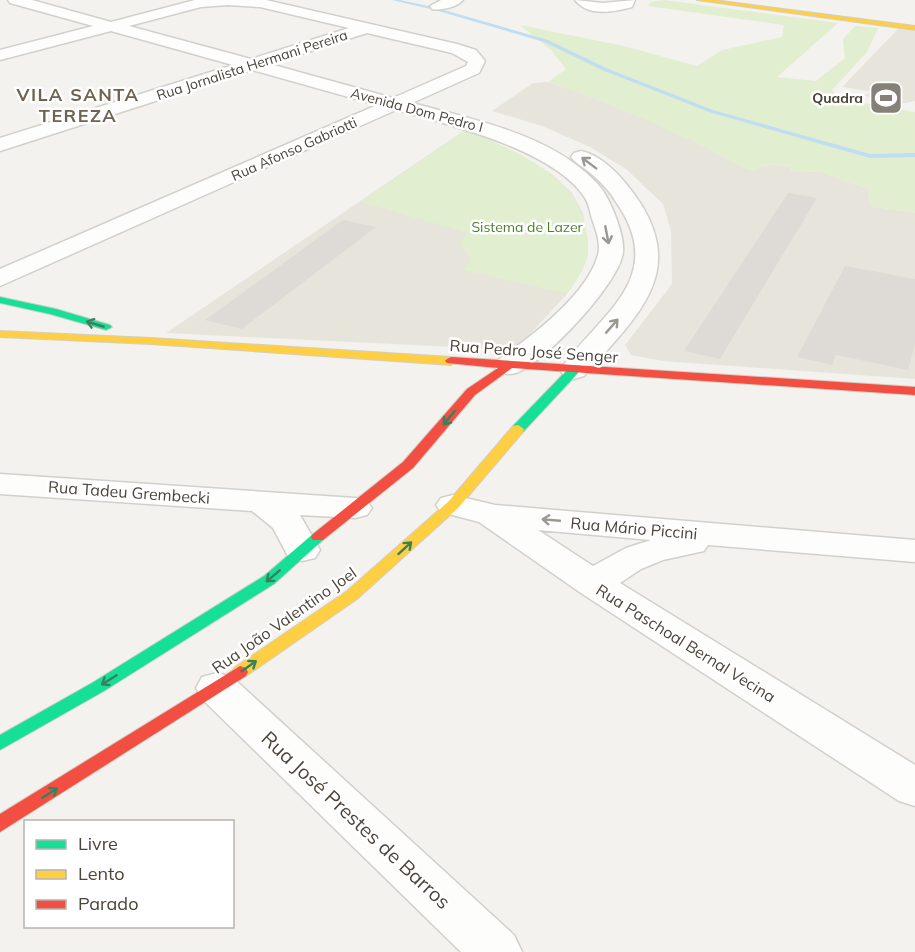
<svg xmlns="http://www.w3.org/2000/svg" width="915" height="952" font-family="Mulish,sans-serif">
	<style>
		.residential { fill: #e7e4dc }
		.green { fill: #e1eecf }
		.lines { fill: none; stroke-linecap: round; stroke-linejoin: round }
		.stream { fill: #c0ddf1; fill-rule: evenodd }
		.building { fill: #dedbd6 }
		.street-casing { stroke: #d2d0cb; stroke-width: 3 }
		.fast-casing { stroke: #d3cfc5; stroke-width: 2 }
		.slow-casing { stroke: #d3cfc5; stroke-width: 2 }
		.jam-casing { stroke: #d3cfc5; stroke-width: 2 }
		.street { fill: #fdfdfc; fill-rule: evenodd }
		.fast { fill: #16e098; fill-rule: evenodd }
		.slow { fill: #ffcf43; fill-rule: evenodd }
		.jam { fill: #f24e42; fill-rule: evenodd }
		.oneway { stroke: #9b9791 }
		.oneway2 { stroke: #36825f }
		.labels { text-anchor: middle; stroke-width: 5; stroke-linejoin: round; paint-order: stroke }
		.far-street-label { font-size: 14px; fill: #4b4439; stroke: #fff }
		.far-poi-label { font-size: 14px; font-weight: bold; fill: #4b4439; stroke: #fff; text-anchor: end }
		.far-park-label { font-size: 14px; fill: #4a7f2a; stroke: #fff }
		.street-label { font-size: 16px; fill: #4b4439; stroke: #fff }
		.far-district-label { font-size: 18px; font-weight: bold; letter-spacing: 1.5px; fill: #6e6250; stroke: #fff }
		.near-street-label { font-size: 20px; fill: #4b4439; stroke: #fff }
	</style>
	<rect width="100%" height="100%" fill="#f4f2ee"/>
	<!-- residential -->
	<path class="residential" d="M 898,29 L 915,31 L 915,101 L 890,106 L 864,95 L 874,92 L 842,87 Z
		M 548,82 L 607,102 L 679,133 L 749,170 L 772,164 L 790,167 L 791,171 L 821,172 L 868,189 L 870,206 L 915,213 L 915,379 L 663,361 L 631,355 L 625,345 L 672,284 L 671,231 L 663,204 L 626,169 L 590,147 L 542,126 L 492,111 L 533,83 Z
		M 465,130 L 519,155 L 553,175 L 572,193 L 583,213 L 588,255 L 582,271 L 567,294 L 520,345 L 495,349 L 166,333 Z"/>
	<!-- green -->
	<path class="green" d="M 664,0 L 838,23 L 777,77 L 816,81 L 845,58 L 843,39 L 855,26 L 878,28 L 867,52 L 832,90 L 839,101 L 874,104 L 915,112 L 915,213 L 870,206 L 868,189 L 821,172 L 791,171 L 790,167 L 772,164 L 749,170 C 683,135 619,106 548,82 L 566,69 L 551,50 L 520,25 L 624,46 L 697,66 L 722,50 L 782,37 L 784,25 L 648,6 L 650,2 Z
		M 465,130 C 513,150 577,173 586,230 C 588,239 589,250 587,258 C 583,271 575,282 567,294 L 464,270 L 470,259 L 460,244 L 468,233 L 361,202 Z"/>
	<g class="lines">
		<!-- stream -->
		<path class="stream" d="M 392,0 L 400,0 L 437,8 L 548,40 L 606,68 L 713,110 L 870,154 L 915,153 L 915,157 L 870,158 L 709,112 L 602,70 L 544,42 L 435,10 Z"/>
	</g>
	<!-- building -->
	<path class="building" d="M 788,193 L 817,198 L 720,359 L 684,351 Z
		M 343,220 L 376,227 L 242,329 L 205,320 Z
		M 845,266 L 915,279 L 915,345 L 908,370 L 836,355 L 832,365 L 797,357 Z"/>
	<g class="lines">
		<!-- street casing -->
		<g class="street-casing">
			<path id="street" d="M 8,0 L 32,0 L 111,22 L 195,0 L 266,0 L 457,44 L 476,50 L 485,61 L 479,73 L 412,103 C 475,120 556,135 601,188 C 611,201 625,236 623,252 C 620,283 544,363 516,373 C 509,375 504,374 498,372 L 494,366 L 498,360 C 531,337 587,295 598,255 C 601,243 596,230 592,219 C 590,212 589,204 585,198 C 555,150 447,124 396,110 L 0,286 L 0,269 L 377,105 L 252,70 L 0,151 L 0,138 L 233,65 L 111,31 L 0,60 L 0,50 L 93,26 L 10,3 ZM 228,5 L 260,7 L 349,28 L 251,59 L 129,26 L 201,7 ZM 367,33 L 452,53 L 468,62 L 466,66 L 393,98 L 270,64 Z
				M 441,0 L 463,0 C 457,7 441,11 432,9 L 430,6 Z
				M 575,0 L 603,3 L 635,0 L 632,7 C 614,12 588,17 575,0 Z
				M 581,151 C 603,156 621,176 634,194 C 691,272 636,317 584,376 L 574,379 L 564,376 L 560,370 C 598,315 670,279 616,202 C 609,190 599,180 588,171 C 582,166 575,163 571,157 L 574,153 Z
				M 0,474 L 355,498 L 367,501 L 372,508 L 367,515 L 355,518 L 300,515 L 320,550 L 315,558 L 302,561 L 289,558 L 273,528 L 252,511 L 0,494 Z
				M 453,495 L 495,505 L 915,540 L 915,562 L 708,545 L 704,551 L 663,560 L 641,569 L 620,583 L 915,765 L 915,806 L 899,801 L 581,593 L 479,522 L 441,512 L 436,505 L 441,498 ZM 538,530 L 651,540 L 626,548 L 593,566 Z
				M 217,673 L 232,677 L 514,935 L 522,952 L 461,952 L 202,699 L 196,688 L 202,677 Z"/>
		</g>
		<!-- fast casing -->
		<g class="fast-casing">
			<path id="fast" d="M 0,297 L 56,309 L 110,325 L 112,327 L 106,330 L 50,314 L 0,303 Z
				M 574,366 L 578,367 L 580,370 L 578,373 L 523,432 L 513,432 L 512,429 L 513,426 L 570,367 Z
				M 318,532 L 325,537 L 323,540 L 274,584 L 104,691 L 0,750 L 0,735 L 92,683 L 264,576 L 313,534 Z"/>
		</g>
		<!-- slow casing -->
		<g class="slow-casing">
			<path id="slow" d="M 697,0 L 714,0 L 915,26 L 915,30 Z
				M 0,331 L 151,338 L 451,357 L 457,361 L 451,365 L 151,344 L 0,337 Z
				M 518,425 L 524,429 L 523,432 L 458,508 L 357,599 L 246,676 L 240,678 L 234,676 L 232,672 L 234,668 L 347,591 L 448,502 L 513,426 Z"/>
		</g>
		<!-- jam casing -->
		<g class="jam-casing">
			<path id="jam" d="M 451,357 L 915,387 L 915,395 L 512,368 L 475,395 L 413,468 L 323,540 L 313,540 L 311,537 L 313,534 L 403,462 L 467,389 L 498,368 L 447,363 L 445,361 L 447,359 Z
				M 240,666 L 246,668 L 248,672 L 246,676 L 0,832 L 0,814 Z"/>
		</g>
		<!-- street -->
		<use href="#street" class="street"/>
		<!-- fast -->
		<use href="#fast" class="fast"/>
		<!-- slow -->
		<use href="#slow" class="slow"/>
		<!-- jam -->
		<use href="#jam" class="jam"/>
	</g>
	<!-- one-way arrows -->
	<defs><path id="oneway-shaft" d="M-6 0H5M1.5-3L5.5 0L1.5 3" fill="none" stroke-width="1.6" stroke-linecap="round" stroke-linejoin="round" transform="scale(1.5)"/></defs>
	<g class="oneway">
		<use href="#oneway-shaft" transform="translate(589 163) rotate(-143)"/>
		<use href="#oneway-shaft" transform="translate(607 235) rotate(79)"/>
		<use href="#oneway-shaft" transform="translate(612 326) rotate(-49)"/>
		<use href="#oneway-shaft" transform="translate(551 520) rotate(-175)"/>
	</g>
	<g class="oneway2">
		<use href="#oneway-shaft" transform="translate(95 324) rotate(-163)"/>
		<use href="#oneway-shaft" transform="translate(449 418) rotate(129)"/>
		<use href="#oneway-shaft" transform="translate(405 548) rotate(-42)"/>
		<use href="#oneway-shaft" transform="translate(273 576) rotate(140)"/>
		<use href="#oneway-shaft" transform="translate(249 666) rotate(-35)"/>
		<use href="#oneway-shaft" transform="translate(109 680) rotate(148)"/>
		<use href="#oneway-shaft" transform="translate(50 793) rotate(-32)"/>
	</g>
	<!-- icons -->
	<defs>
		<g id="stadium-square" transform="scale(1.725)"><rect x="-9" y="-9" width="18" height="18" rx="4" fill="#868178" stroke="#fff"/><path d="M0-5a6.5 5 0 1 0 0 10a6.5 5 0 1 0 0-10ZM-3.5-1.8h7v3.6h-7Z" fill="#fff"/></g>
	</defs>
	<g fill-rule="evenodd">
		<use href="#stadium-square" x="886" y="98"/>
	</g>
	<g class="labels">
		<!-- far-street labels -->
		<g class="far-street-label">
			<text transform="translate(252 65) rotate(-18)" y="5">Rua Jornalista Hermani Pereira</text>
			<text transform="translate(417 110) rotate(15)" y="5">Avenida Dom Pedro I</text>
			<text transform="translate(294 149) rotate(-24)" y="5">Rua Afonso Gabriotti</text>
		</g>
		<!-- far-poi labels -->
		<g class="far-poi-label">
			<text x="863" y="103">Quadra</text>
		</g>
		<!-- far-park labels -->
		<g class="far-park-label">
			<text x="527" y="232">Sistema de Lazer</text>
		</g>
		<!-- street labels -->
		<g class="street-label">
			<text transform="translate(534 351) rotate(4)" y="6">Rua Pedro José Senger</text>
			<text transform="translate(129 492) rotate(4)" y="6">Rua Tadeu Grembecki</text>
			<text transform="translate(634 528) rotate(5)" y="6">Rua Mário Piccini</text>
			<text transform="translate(284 620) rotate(-35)" y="6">Rua João Valentino Joel</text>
			<text transform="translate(686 643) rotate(32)" y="6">Rua Paschoal Bernal Vecina</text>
		</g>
		<!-- far-district labels -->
		<g class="far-district-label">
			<text x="78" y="101">VILA SANTA<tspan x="78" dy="21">TEREZA</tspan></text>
		</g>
		<!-- near-street labels -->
		<g class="near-street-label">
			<text transform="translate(356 820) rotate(43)" y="7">Rua José Prestes de Barros</text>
		</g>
	</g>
	<!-- legend -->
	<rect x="24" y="820" width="210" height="108" fill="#ffffff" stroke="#b7b4b0" stroke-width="1.5"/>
	<rect x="36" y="840" width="30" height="9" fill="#16e098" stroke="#b7b4b0" stroke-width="1.5"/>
	<text x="78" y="850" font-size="18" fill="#4b4439">Livre</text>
	<rect x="36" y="870" width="30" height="9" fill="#ffcf43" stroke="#b7b4b0" stroke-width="1.5"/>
	<text x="78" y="880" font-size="18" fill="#4b4439">Lento</text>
	<rect x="36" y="900" width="30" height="9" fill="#f24e42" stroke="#b7b4b0" stroke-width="1.5"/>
	<text x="78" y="910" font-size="18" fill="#4b4439">Parado</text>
</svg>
